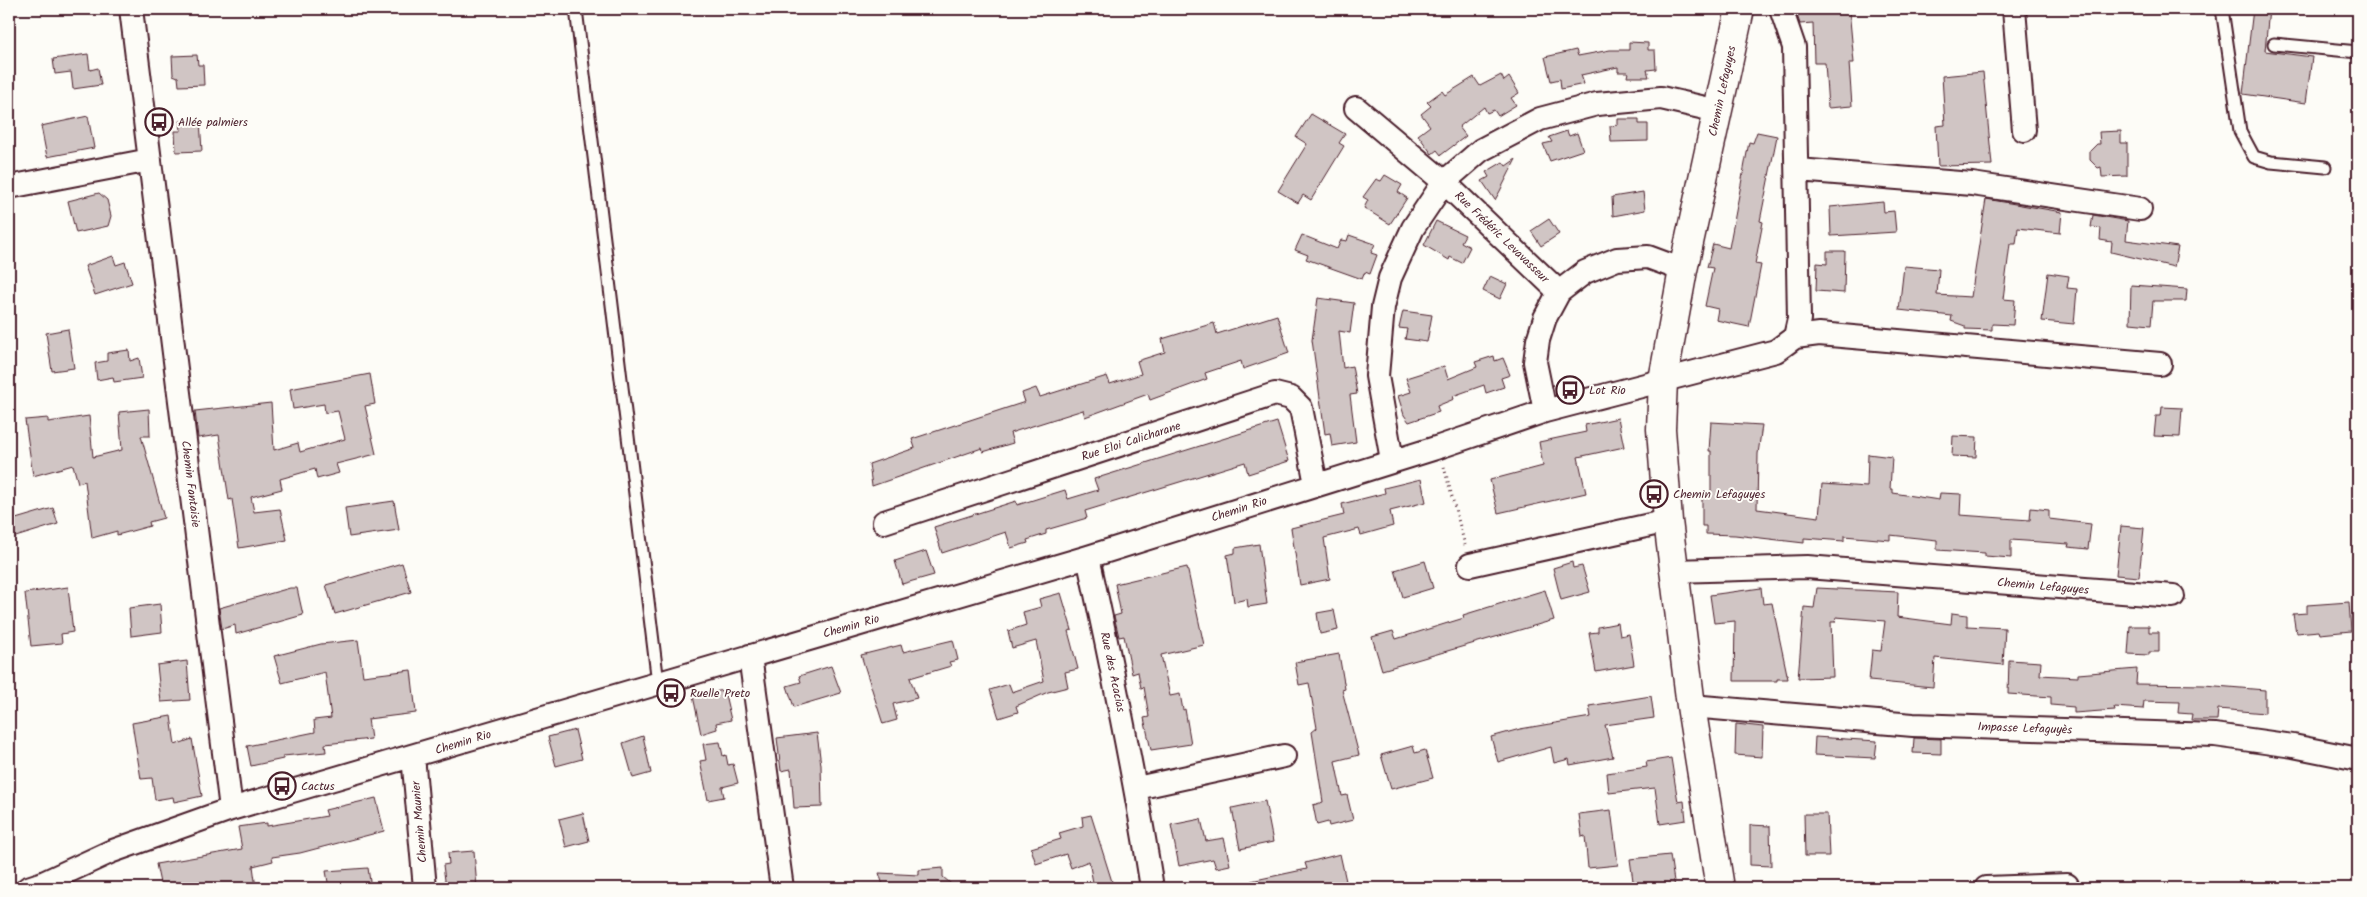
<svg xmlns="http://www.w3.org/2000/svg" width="2367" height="897" font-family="Kalam,sans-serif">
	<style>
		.building { fill: #d0c5c4; stroke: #4a1f2b }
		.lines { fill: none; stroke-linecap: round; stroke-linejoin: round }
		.service-casing { stroke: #4a1f2b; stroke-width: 15 }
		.minor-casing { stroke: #4a1f2b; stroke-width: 26 }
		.secondary-casing { stroke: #4a1f2b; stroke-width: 31 }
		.path { stroke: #4a1f2b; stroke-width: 3; stroke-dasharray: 1 4; stroke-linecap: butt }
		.service { stroke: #fdfcf7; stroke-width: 11 }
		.minor { stroke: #fdfcf7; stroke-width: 22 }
		.secondary { stroke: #fdfcf7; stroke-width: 28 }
		.labels { text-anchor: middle; stroke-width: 4; stroke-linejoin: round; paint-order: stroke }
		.street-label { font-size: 12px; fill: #4a1f2b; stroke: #fdfcf7 }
		.poi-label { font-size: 12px; fill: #4a1f2b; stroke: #fdfcf7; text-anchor: start }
	</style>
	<rect width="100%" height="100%" fill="#fdfcf7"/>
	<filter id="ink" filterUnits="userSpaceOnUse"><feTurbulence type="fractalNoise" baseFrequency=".02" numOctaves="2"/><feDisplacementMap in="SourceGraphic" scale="10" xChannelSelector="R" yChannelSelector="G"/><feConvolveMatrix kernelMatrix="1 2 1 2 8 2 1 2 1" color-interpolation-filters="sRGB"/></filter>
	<g filter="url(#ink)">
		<!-- building -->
		<path class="building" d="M 1795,9 L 1849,9 L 1854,63 L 1849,63 L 1852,106 L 1828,108 L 1825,63 L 1814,63 L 1813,23 L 1800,24 Z
			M 2253,9 L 2269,9 L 2265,51 L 2312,57 L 2306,103 L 2243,94 Z
			M 1629,42 L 1648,43 L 1648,50 L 1655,50 L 1656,69 L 1647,70 L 1649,77 L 1627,77 L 1628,72 L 1618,72 L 1618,67 L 1581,75 L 1584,84 L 1561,89 L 1560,79 L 1551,81 L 1545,57 L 1576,50 L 1578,56 L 1610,50 L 1629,50 Z
			M 88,54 L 90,70 L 98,68 L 101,85 L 73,89 L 71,72 L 55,74 L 53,59 Z
			M 197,55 L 198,65 L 203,65 L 204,85 L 179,86 L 178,77 L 173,75 L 172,56 Z
			M 1983,72 L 1992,165 L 1938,166 L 1936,126 L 1945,125 L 1942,76 Z
			M 1501,75 L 1504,81 L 1509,77 L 1519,93 L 1511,98 L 1516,105 L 1498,116 L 1494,110 L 1487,113 L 1484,107 L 1459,127 L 1466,136 L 1441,155 L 1437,150 L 1432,154 L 1418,135 L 1430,126 L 1421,114 L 1431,106 L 1427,102 L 1442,91 L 1445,95 L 1474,77 L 1480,86 Z
			M 1311,114 L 1345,134 L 1339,143 L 1344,146 L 1311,200 L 1303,195 L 1298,203 L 1278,191 L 1307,144 L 1296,137 Z
			M 88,116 L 94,148 L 47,157 L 41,126 Z
			M 1618,119 L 1639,119 L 1639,124 L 1648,124 L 1648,141 L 1611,142 L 1610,126 L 1618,125 Z
			M 200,120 L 202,151 L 176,152 L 175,131 L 181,131 L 180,121 Z
			M 1567,131 L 1569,136 L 1577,133 L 1583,150 L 1550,161 L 1543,144 L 1552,142 L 1549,137 Z
			M 2121,131 L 2121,143 L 2127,143 L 2127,176 L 2102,177 L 2101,167 L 2098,168 L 2090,160 L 2090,151 L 2097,144 L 2100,144 L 2099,132 Z
			M 1757,132 L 1777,136 L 1760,221 L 1763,222 L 1755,264 L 1761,265 L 1749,327 L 1716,320 L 1718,309 L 1705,306 L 1713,268 L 1707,267 L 1713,244 L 1729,248 L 1749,142 L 1753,143 Z
			M 1516,159 L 1500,191 L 1495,200 L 1482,181 L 1489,177 L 1486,172 L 1503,162 L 1506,166 Z
			M 1385,175 L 1402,185 L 1398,192 L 1407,198 L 1390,224 L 1364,208 L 1368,200 L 1363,197 L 1376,179 L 1381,181 Z
			M 1643,192 L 1645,210 L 1613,216 L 1612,197 Z
			M 99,193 L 107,200 L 111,216 L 108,226 L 76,233 L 68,201 Z
			M 1986,199 L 2062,212 L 2060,233 L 2018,228 L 2016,244 L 2010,244 L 2003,299 L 2015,300 L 2013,325 L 1992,324 L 1992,330 L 1965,329 L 1965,326 L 1951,321 L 1952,316 L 1899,310 L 1904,266 L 1939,269 L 1937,295 L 1971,297 Z
			M 1883,202 L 1884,212 L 1894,211 L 1896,232 L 1831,236 L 1830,207 Z
			M 2093,215 L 2128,221 L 2126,240 L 2178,247 L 2174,267 L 2111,252 L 2112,242 L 2100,240 L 2101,228 L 2091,227 Z
			M 1549,219 L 1559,234 L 1541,246 L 1531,231 Z
			M 1436,221 L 1465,235 L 1461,242 L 1470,247 L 1462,263 L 1450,257 L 1449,260 L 1424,245 Z
			M 1302,235 L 1337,249 L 1341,240 L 1347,241 L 1349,235 L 1375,244 L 1371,253 L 1377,255 L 1370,274 L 1365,272 L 1362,279 L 1306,259 L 1308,255 L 1295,250 Z
			M 1827,251 L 1845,251 L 1844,293 L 1816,291 L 1817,263 L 1827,264 Z
			M 113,256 L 116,265 L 125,262 L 132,283 L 95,295 L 85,266 Z
			M 2048,273 L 2069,276 L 2067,288 L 2077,289 L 2074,324 L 2042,321 Z
			M 1490,276 L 1507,284 L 1500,299 L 1483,291 Z
			M 2131,285 L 2187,289 L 2186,301 L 2153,301 L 2151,325 L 2130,323 Z
			M 1318,298 L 1354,303 L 1350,333 L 1339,331 L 1343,368 L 1352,366 L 1357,394 L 1350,395 L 1356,442 L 1332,446 L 1330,433 L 1325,434 L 1312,340 Z
			M 1403,311 L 1432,315 L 1427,342 L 1405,339 L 1407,329 L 1399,328 Z
			M 1277,315 L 1289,353 L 1243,369 L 1241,361 L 1205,373 L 1207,379 L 1150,400 L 1148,394 L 1085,417 L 1083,410 L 1010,433 L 1013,443 L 983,452 L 982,448 L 872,486 L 869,464 L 915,448 L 912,439 L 1025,402 L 1022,393 L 1036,388 L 1040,397 L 1107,376 L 1110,384 L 1141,374 L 1137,361 L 1165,352 L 1162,339 L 1214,323 L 1217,334 Z
			M 68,329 L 74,368 L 52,371 L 46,333 Z
			M 129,350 L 130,361 L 139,358 L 142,378 L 114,382 L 113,377 L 97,380 L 95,363 L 107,361 L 107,353 Z
			M 1494,356 L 1495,361 L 1503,358 L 1510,375 L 1501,378 L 1504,387 L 1486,393 L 1484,385 L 1453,396 L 1454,399 L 1437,406 L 1439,412 L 1409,422 L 1404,415 L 1398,396 L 1411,392 L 1406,378 L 1444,366 L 1448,379 L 1477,367 L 1475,362 Z
			M 370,374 L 375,404 L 365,406 L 376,454 L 336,464 L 339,473 L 317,479 L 315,469 L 280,479 L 282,489 L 251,497 L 254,512 L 280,509 L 287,540 L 239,548 L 232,499 L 229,500 L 219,435 L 198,438 L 195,411 L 271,403 L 274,450 L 298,443 L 300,452 L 345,439 L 338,411 L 325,413 L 324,404 L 293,409 L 290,389 Z
			M 2162,407 L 2182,408 L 2180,437 L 2154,436 L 2156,416 L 2161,416 Z
			M 149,409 L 150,436 L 141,436 L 164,518 L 149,522 L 150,526 L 117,535 L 117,531 L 92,538 L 85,481 L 78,483 L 73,465 L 33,476 L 25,420 L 48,418 L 48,422 L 89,416 L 93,457 L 122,450 L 119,412 Z
			M 1618,418 L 1624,447 L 1578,457 L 1586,493 L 1498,513 L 1490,480 L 1543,466 L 1539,442 L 1586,432 L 1585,425 Z
			M 1277,422 L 1289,461 L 1248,474 L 1245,462 L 1085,511 L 1087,518 L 1046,530 L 1046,534 L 1027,540 L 1028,543 L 1011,548 L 1006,532 L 942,553 L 934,527 L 1016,501 L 1017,505 L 1065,490 L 1068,499 L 1098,490 L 1094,479 Z
			M 1711,422 L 1762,425 L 1758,454 L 1757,509 L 1819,517 L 1822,484 L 1867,487 L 1868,454 L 1892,457 L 1890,489 L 1893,489 L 1893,493 L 1939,500 L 1940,493 L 1961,494 L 1960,515 L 2030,520 L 2031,508 L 2049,510 L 2049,519 L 2091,524 L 2088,549 L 2068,547 L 2069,544 L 2011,540 L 2011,558 L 1985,556 L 1985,553 L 1937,550 L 1937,540 L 1890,535 L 1890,540 L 1844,536 L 1844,541 L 1804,538 L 1804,543 L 1735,535 L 1706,534 L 1706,526 L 1702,526 L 1702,498 L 1711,498 L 1711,451 L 1709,451 Z
			M 1953,436 L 1977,437 L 1976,457 L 1952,456 Z
			M 1421,479 L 1426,502 L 1390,511 L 1393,526 L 1361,535 L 1359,529 L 1324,538 L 1330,579 L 1300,585 L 1291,528 L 1344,515 L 1342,504 L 1385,493 L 1384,488 Z
			M 394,501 L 399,530 L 349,537 L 345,508 Z
			M 53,508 L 58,524 L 9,539 L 9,521 Z
			M 2121,526 L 2144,528 L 2139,577 L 2116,575 Z
			M 1259,544 L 1267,604 L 1248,607 L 1247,599 L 1234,602 L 1227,555 L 1235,553 L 1235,548 Z
			M 926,551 L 934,575 L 902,584 L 895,561 Z
			M 1425,561 L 1433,588 L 1403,597 L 1395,570 Z
			M 1572,562 L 1573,568 L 1582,566 L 1590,592 L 1561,600 L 1553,568 Z
			M 402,563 L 411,592 L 335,614 L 326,585 Z
			M 1187,567 L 1204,645 L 1161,655 L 1170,696 L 1180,694 L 1183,710 L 1185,709 L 1191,744 L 1151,750 L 1144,718 L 1149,717 L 1144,687 L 1141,688 L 1138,672 L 1132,674 L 1124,636 L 1119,637 L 1114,616 L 1121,614 L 1115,584 Z
			M 68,587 L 73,632 L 61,634 L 62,643 L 31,646 L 25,593 Z
			M 290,588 L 297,588 L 303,615 L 236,634 L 235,625 L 222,629 L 219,608 Z
			M 1761,588 L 1763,604 L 1772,603 L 1788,679 L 1777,679 L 1777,681 L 1734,681 L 1735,621 L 1714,623 L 1710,595 Z
			M 1817,588 L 1898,592 L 1897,617 L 1951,624 L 1952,613 L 1967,615 L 1967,626 L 2005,628 L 2003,665 L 1935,658 L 1933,687 L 1869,681 L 1872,650 L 1881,651 L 1885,621 L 1836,617 L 1835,622 L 1831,622 L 1833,677 L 1798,678 L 1804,607 L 1814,608 Z
			M 1545,590 L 1554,620 L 1382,670 L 1372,637 L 1393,631 L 1396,639 L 1464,618 L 1463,615 Z
			M 1061,593 L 1072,630 L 1068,631 L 1078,669 L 1065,672 L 1068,687 L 1048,692 L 1016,706 L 1018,712 L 999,718 L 990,690 L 1009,684 L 1012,692 L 1044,681 L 1036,641 L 1012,648 L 1008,631 L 1026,625 L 1023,612 L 1041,607 L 1039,599 Z
			M 2349,602 L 2351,631 L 2320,634 L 2319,631 L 2296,633 L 2293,614 L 2307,613 L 2307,605 Z
			M 160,604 L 162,632 L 131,636 L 129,608 Z
			M 1334,610 L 1338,630 L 1320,634 L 1317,613 Z
			M 1618,623 L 1620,636 L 1629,634 L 1634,665 L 1596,672 L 1589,633 L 1598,632 L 1598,627 Z
			M 2130,626 L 2149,626 L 2149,632 L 2159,632 L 2159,652 L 2149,652 L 2149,655 L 2128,654 Z
			M 358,640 L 363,676 L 411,670 L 416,713 L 368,719 L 371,739 L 325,744 L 326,752 L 283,756 L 283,759 L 251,766 L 247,746 L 315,732 L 314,720 L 331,718 L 325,672 L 282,683 L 274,656 L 321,644 Z
			M 953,640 L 958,660 L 949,662 L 951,666 L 910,678 L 917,698 L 893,704 L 897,720 L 883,724 L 861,655 L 901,645 L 903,652 Z
			M 1339,654 L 1345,689 L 1342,690 L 1359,755 L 1335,761 L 1342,796 L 1347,795 L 1353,820 L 1329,826 L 1328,822 L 1317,825 L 1313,805 L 1323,802 L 1312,732 L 1317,728 L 1315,717 L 1309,683 L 1299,685 L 1295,662 Z
			M 2009,660 L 2041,662 L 2040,675 L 2078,677 L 2078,674 L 2137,669 L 2136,684 L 2204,685 L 2265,690 L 2265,713 L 2218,709 L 2217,720 L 2191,720 L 2192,714 L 2178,713 L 2179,702 L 2144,701 L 2143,709 L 2114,707 L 2115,710 L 2074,713 L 2074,707 L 2051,705 L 2051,697 L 2008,694 Z
			M 187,661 L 190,700 L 161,702 L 157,665 Z
			M 831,666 L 841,693 L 794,707 L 787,686 L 801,682 L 799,676 Z
			M 724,690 L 731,720 L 716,723 L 717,729 L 701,734 L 693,696 Z
			M 1651,696 L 1654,718 L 1605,725 L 1613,757 L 1570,765 L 1569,759 L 1554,763 L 1551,747 L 1498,762 L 1491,737 L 1520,729 L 1591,717 L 1589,706 Z
			M 171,716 L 175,745 L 192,739 L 202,796 L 174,802 L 173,797 L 155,800 L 152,778 L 141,779 L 132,723 Z
			M 1736,724 L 1763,727 L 1762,757 L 1735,755 Z
			M 575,730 L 582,759 L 556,766 L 548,737 Z
			M 817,733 L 821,765 L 822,807 L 794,808 L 791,769 L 781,771 L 777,738 Z
			M 643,736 L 651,773 L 633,778 L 623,743 Z
			M 1815,737 L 1877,741 L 1875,758 L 1814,755 Z
			M 1914,738 L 1941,739 L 1941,754 L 1913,753 Z
			M 720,742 L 723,756 L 726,755 L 728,765 L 733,764 L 738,783 L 722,787 L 724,797 L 708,800 L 700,761 L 706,760 L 703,744 Z
			M 1413,746 L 1415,753 L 1425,750 L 1433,778 L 1391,789 L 1381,755 Z
			M 1671,758 L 1678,802 L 1684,801 L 1686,820 L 1660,824 L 1655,788 L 1609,793 L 1607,773 L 1647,767 L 1646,762 Z
			M 376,798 L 384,831 L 300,853 L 272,857 L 273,861 L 253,866 L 256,888 L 161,888 L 156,864 L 242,849 L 238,827 L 267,823 L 267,826 L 327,816 L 325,810 Z
			M 1265,801 L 1273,842 L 1240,849 L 1232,808 Z
			M 1611,810 L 1618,865 L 1588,868 L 1585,836 L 1582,837 L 1579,814 Z
			M 583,813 L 589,841 L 566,847 L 559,819 Z
			M 1804,814 L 1827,814 L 1829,856 L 1805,856 Z
			M 1091,815 L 1103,853 L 1114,888 L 1094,888 L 1089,861 L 1071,868 L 1066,854 L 1036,864 L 1031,848 L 1061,839 L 1059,833 L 1083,826 L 1082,817 Z
			M 1201,819 L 1206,841 L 1224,838 L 1230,865 L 1216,868 L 1213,859 L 1179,866 L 1171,825 Z
			M 1750,825 L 1770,826 L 1771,866 L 1750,865 Z
			M 474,851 L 477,888 L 446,888 L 443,865 L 449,864 L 448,853 Z
			M 1340,854 L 1346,881 L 1317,888 L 1252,888 L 1251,881 L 1307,869 L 1305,863 Z
			M 1670,855 L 1675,888 L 1634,888 L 1630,859 Z
			M 368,868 L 371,888 L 329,888 L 326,871 Z
			M 943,868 L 943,877 L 956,888 L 884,888 L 879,873 L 919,875 L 919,870 Z"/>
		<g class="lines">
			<!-- service casing -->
			<g class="service-casing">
				<path id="service" d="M 576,9 L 658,683
					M 2222,9 L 2240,131 L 2254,157 L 2271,162 L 2325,167
					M 2274,44 L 2358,52"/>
			</g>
			<!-- minor casing -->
			<g class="minor-casing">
				<path id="minor" d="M 131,9 L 231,809
					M 2014,9 L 2024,130
					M 1356,108 L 1444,182 L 1559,292
					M 1798,170 L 1972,184 L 2140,209
					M 9,187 L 150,160
					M 1795,337 L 1819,334 L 2160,364
					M 1545,411 L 1535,362 L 1538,340 L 1545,318 L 1559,292 L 1585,272 L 1617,259 L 1648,257 L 1683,270
					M 1392,460 L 1377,376 L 1383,307 L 1390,278 L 1413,228 L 1444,182 L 1481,150 L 1540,119 L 1597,104 L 1661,98 L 1718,111
					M 884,522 L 1275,394 L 1291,398 L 1301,408 L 1316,484
					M 1088,557 C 1112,667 1135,777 1152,888
					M 1470,565 L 1668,521
					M 1674,571 L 1807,567 L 2173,596
					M 750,656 L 782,888
					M 1691,706 L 1913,725 L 2215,735 L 2293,746 L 2358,759
					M 413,756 L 425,888
					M 1137,788 L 1284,756
					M 28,888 L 43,883 L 110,852 L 231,809 L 1088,557 L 1439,447 L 1545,411 L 1776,351 L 1795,337 L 1799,319 L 1794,47 L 1781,9
					M 1986,888 L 2067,885"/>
			</g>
			<!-- secondary casing -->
			<g class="secondary-casing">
				<path id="secondary" d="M 1720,888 L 1691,706 L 1668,521 L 1661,429 L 1663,380 L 1683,270 L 1740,9"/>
			</g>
			<!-- path -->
			<path class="path" d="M 1444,467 L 1465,545"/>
			<!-- service -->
			<use href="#service" class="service"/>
			<!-- minor -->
			<use href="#minor" class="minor"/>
			<!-- secondary -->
			<use href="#secondary" class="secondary"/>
		</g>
	</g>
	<!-- icons -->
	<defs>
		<g id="bus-ring" transform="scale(1.4375)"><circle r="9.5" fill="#fdfcf7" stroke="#4a1f2b" stroke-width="1.5"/><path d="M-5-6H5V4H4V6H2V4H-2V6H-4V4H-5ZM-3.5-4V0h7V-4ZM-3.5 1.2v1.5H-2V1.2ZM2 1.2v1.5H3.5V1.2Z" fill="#4a1f2b"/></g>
	</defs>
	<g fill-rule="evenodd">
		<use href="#bus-ring" x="159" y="122"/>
		<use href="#bus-ring" x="1570" y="390"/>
		<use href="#bus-ring" x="1654" y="494"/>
		<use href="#bus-ring" x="671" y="693"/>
		<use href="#bus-ring" x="282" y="786"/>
	</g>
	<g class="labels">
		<!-- street labels -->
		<g class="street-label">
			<text transform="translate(1722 91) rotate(-78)" y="4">Chemin Lefaguyes</text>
			<text transform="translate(1502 237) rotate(44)" y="4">Rue Frédéric Levavasseur</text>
			<text transform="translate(1131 441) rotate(-18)" y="4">Rue Eloi Calicharane</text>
			<text transform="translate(191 484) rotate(83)" y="4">Chemin Fantaisie</text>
			<text transform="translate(1239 509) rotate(-18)" y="4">Chemin Rio</text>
			<text transform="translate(2043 586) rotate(5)" y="4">Chemin Lefaguyes</text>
			<text transform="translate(851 626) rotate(-16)" y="4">Chemin Rio</text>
			<text transform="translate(1113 672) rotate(78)" y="4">Rue des Acacias</text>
			<text transform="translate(2025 728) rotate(2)" y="4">Impasse Lefaguyès</text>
			<text transform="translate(463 742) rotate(-17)" y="4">Chemin Rio</text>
			<text transform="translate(419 822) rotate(-95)" y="4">Chemin Maunier</text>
		</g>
		<!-- poi labels -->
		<g class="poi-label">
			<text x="178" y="126">Allée palmiers</text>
			<text x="1589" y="394">Lot Rio</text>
			<text x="1673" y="498">Chemin Lefaguyes</text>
			<text x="690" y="697">Ruelle Preto</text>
			<text x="301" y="790">Cactus</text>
		</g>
	</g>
	<!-- margin -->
	<rect width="2367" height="897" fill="none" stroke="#fdfcf7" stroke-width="30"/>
	<rect x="15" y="15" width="2337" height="867" fill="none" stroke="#4a1f2b" stroke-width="2" filter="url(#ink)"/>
</svg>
